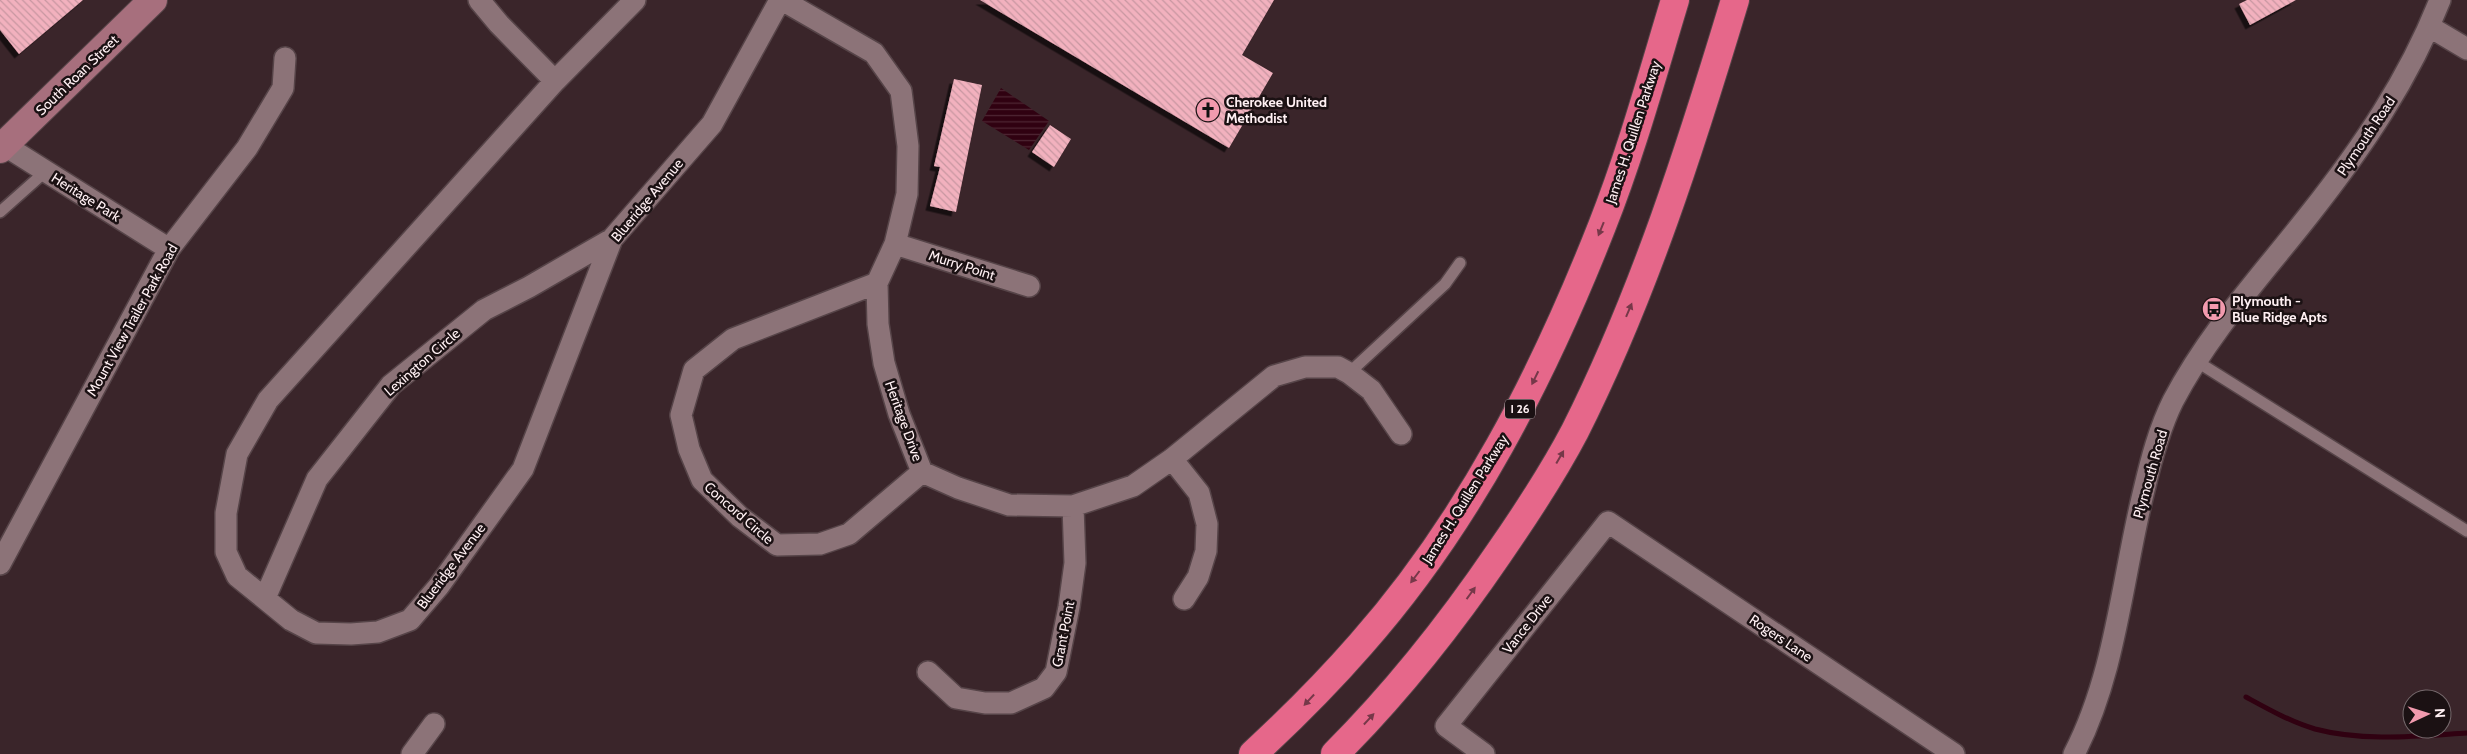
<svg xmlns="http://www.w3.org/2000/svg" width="2467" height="754" font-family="Cabin,sans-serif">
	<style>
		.water { fill: url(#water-rules) }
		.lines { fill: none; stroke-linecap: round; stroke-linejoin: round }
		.stream { stroke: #300111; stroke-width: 5 }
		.building { fill: url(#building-back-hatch); filter: url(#shadow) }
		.lane-casing { stroke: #564448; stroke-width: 14 }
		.street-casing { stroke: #564448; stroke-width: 24 }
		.secondary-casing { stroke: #564448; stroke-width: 30 }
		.highway-casing { stroke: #564448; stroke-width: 30 }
		.lane { stroke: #8c7378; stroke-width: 11 }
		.street { stroke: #8c7378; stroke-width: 21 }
		.secondary { stroke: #a76f7d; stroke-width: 28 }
		.highway { stroke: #e6678a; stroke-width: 28 }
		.oneway { fill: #763849 }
		.labels { text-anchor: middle; stroke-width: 5; stroke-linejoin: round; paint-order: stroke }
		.shield { fill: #1b1113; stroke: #bbadb0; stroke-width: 1 }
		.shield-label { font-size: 12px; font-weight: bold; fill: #fff0f3 }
		.street-label { font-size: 14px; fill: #fff0f3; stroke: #1b1113 }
		.poi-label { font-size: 14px; font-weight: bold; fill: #fff0f3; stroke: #1b1113; text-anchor: start }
	</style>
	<defs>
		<pattern id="water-rules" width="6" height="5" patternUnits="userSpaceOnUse" patternTransform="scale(1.25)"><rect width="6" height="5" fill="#300111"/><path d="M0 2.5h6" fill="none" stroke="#4f2634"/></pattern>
		<pattern id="building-back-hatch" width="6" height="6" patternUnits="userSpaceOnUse" patternTransform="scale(1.25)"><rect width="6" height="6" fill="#f2b1be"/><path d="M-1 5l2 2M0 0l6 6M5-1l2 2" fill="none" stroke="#c897a1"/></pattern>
		<filter id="shadow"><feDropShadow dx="-4.5" dy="4.5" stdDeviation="0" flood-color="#0009"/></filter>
	</defs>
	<rect width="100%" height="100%" fill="#3a252a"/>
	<!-- water -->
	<path class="water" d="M 1001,88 L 1049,121 L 1029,150 L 982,121 Z"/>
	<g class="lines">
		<!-- stream -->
		<path class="stream" d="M 2246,697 C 2268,709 2291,722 2315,729 C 2364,742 2418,736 2467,733"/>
	</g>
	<!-- building -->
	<path class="building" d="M 0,0 L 83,0 L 19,54 L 0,30 Z
		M 980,0 L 1274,0 L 1242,55 L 1273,73 L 1229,148 Z
		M 2247,0 L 2296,0 L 2250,25 L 2239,4 Z
		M 954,79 L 982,85 L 956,212 L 930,206 L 940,167 L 934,166 Z
		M 1050,125 L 1071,139 L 1054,167 L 1032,152 Z"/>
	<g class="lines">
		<!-- lane casing -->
		<g class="lane-casing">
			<path id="lane" d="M 0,212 L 46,171
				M 2196,361 L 2467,531
				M 1349,373 L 1445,284 L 1460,263"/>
		</g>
		<!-- street casing -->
		<g class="street-casing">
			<path id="street" d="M 479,0 L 499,24 L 555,81
				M 635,0 L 555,81 L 268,400 L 237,454 L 226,513 L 226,552 L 237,576 L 291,620 L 316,633 L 351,634 L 378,632 L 410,620 L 439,586 L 523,469 L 612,239 L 712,124 L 780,0
				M 782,0 L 874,53 L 901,91 L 908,146 L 907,194 L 895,244 L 877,283 L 878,324 L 884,363 L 899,414 L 922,472 L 958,488 L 1009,505 L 1073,506 L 1133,486 L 1172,459 L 1274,376 L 1305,367 L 1338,367 L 1349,373 L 1371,390 L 1401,434
				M 2430,27 L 2467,49
				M 4,145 L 169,249
				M 895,244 L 1029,286
				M 877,283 L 733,339 L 694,370 L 681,415 L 689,449 L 702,480 L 740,517 L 777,545 L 820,544 L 849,534 L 922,472
				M 1172,459 L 1199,493 L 1207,524 L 1206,551 L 1198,577 L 1184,599
				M 0,564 L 169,249 L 247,148 L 283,88 L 285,58
				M 265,598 L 317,479 L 391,385 L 484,310 L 529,287 L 612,239
				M 928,672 L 956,698 L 985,703 L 1011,703 L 1044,688 L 1056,672 L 1069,607 L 1075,563 L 1073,506
				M 412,754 L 434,724
				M 1484,754 L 1446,726 L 1608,522 L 1954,754
				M 2074,754 C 2116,673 2122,578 2144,490 C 2151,460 2159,429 2173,401 C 2209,332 2262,275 2309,215 C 2362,148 2409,79 2440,0"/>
		</g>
		<!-- secondary casing -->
		<g class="secondary-casing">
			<path id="secondary" d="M 0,149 L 153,0"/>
		</g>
		<!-- highway casing -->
		<g class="highway-casing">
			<path id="highway" d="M 1253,754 C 1291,719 1327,683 1361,644 C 1468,523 1543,376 1602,226 C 1631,153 1652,76 1675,0
				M 1335,754 C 1397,692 1450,625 1499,553 C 1526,514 1553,473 1575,431 C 1644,294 1691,146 1735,0"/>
		</g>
		<!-- lane -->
		<use href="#lane" class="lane"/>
		<!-- street -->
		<use href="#street" class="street"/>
		<!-- secondary -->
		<use href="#secondary" class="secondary"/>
		<!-- highway -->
		<use href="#highway" class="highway"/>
	</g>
	<!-- one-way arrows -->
	<defs><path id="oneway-solid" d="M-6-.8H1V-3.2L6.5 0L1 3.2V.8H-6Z" transform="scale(1.25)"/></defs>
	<g class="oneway">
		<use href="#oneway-solid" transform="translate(1601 229) rotate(112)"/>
		<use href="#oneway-solid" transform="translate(1629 310) rotate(-67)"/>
		<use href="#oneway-solid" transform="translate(1535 378) rotate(116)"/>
		<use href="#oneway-solid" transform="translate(1560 457) rotate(-60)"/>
		<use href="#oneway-solid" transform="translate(1415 577) rotate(127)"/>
		<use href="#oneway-solid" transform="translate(1471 593) rotate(-54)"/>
		<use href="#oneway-solid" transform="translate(1309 700) rotate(133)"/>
		<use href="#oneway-solid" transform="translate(1369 719) rotate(-47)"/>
	</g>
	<!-- icons -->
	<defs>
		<g id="church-disc" transform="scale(1.25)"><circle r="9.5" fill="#f29aae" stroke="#1b1113"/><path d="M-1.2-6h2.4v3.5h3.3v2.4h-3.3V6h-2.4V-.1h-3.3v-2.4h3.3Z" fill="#111"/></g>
		<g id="bus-disc" transform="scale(1.25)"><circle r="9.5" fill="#f29aae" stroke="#1b1113"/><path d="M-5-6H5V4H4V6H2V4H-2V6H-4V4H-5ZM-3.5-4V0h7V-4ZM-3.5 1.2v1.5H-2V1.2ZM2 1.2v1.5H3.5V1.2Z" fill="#111"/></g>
	</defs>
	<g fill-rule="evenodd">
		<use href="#church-disc" x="1208" y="110"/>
		<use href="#bus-disc" x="2214" y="309"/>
	</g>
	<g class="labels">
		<!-- shield labels -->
		<rect class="shield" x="1505" y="399.5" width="30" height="19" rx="4"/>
		<g class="shield-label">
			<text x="1520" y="413">I 26</text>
		</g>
		<!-- street labels -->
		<g class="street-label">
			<text transform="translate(77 75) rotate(-44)" y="5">South Roan Street</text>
			<text transform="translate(1633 132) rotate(-72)" y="5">James H. Quillen Parkway</text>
			<text transform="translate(2366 136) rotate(-56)" y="5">Plymouth Road</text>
			<text transform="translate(86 197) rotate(32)" y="5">Heritage Park</text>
			<text transform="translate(647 200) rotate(-50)" y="5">Blueridge Avenue</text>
			<text transform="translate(962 265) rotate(18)" y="5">Murry Point</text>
			<text transform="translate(132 320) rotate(-61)" y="5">Mount View Trailer Park Road</text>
			<text transform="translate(422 362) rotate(-41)" y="5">Lexington Circle</text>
			<text transform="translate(904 421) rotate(70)" y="5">Heritage Drive</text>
			<text transform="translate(2150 474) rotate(-74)" y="5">Plymouth Road</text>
			<text transform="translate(1465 499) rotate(-58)" y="5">James H. Quillen Parkway</text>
			<text transform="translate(739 513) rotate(41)" y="5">Concord Circle</text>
			<text transform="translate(451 566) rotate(-53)" y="5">Blueridge Avenue</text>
			<text transform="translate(1527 624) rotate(-52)" y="5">Vance Drive</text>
			<text transform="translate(1063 634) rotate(-79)" y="5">Grant Point</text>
			<text transform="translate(1781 638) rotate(34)" y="5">Rogers Lane</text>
		</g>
		<!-- poi labels -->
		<g class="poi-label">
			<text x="1226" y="107">Cherokee United<tspan x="1226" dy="16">Methodist</tspan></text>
			<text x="2232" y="306">Plymouth -<tspan x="2232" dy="16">Blue Ridge Apts</tspan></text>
		</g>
	</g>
	<!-- north arrow -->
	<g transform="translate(2427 714) rotate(86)"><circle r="24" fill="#1b1113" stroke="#766a6d"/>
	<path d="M0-4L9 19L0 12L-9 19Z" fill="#f29aae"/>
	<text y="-8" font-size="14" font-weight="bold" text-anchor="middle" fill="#fff0f3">N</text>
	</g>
</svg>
